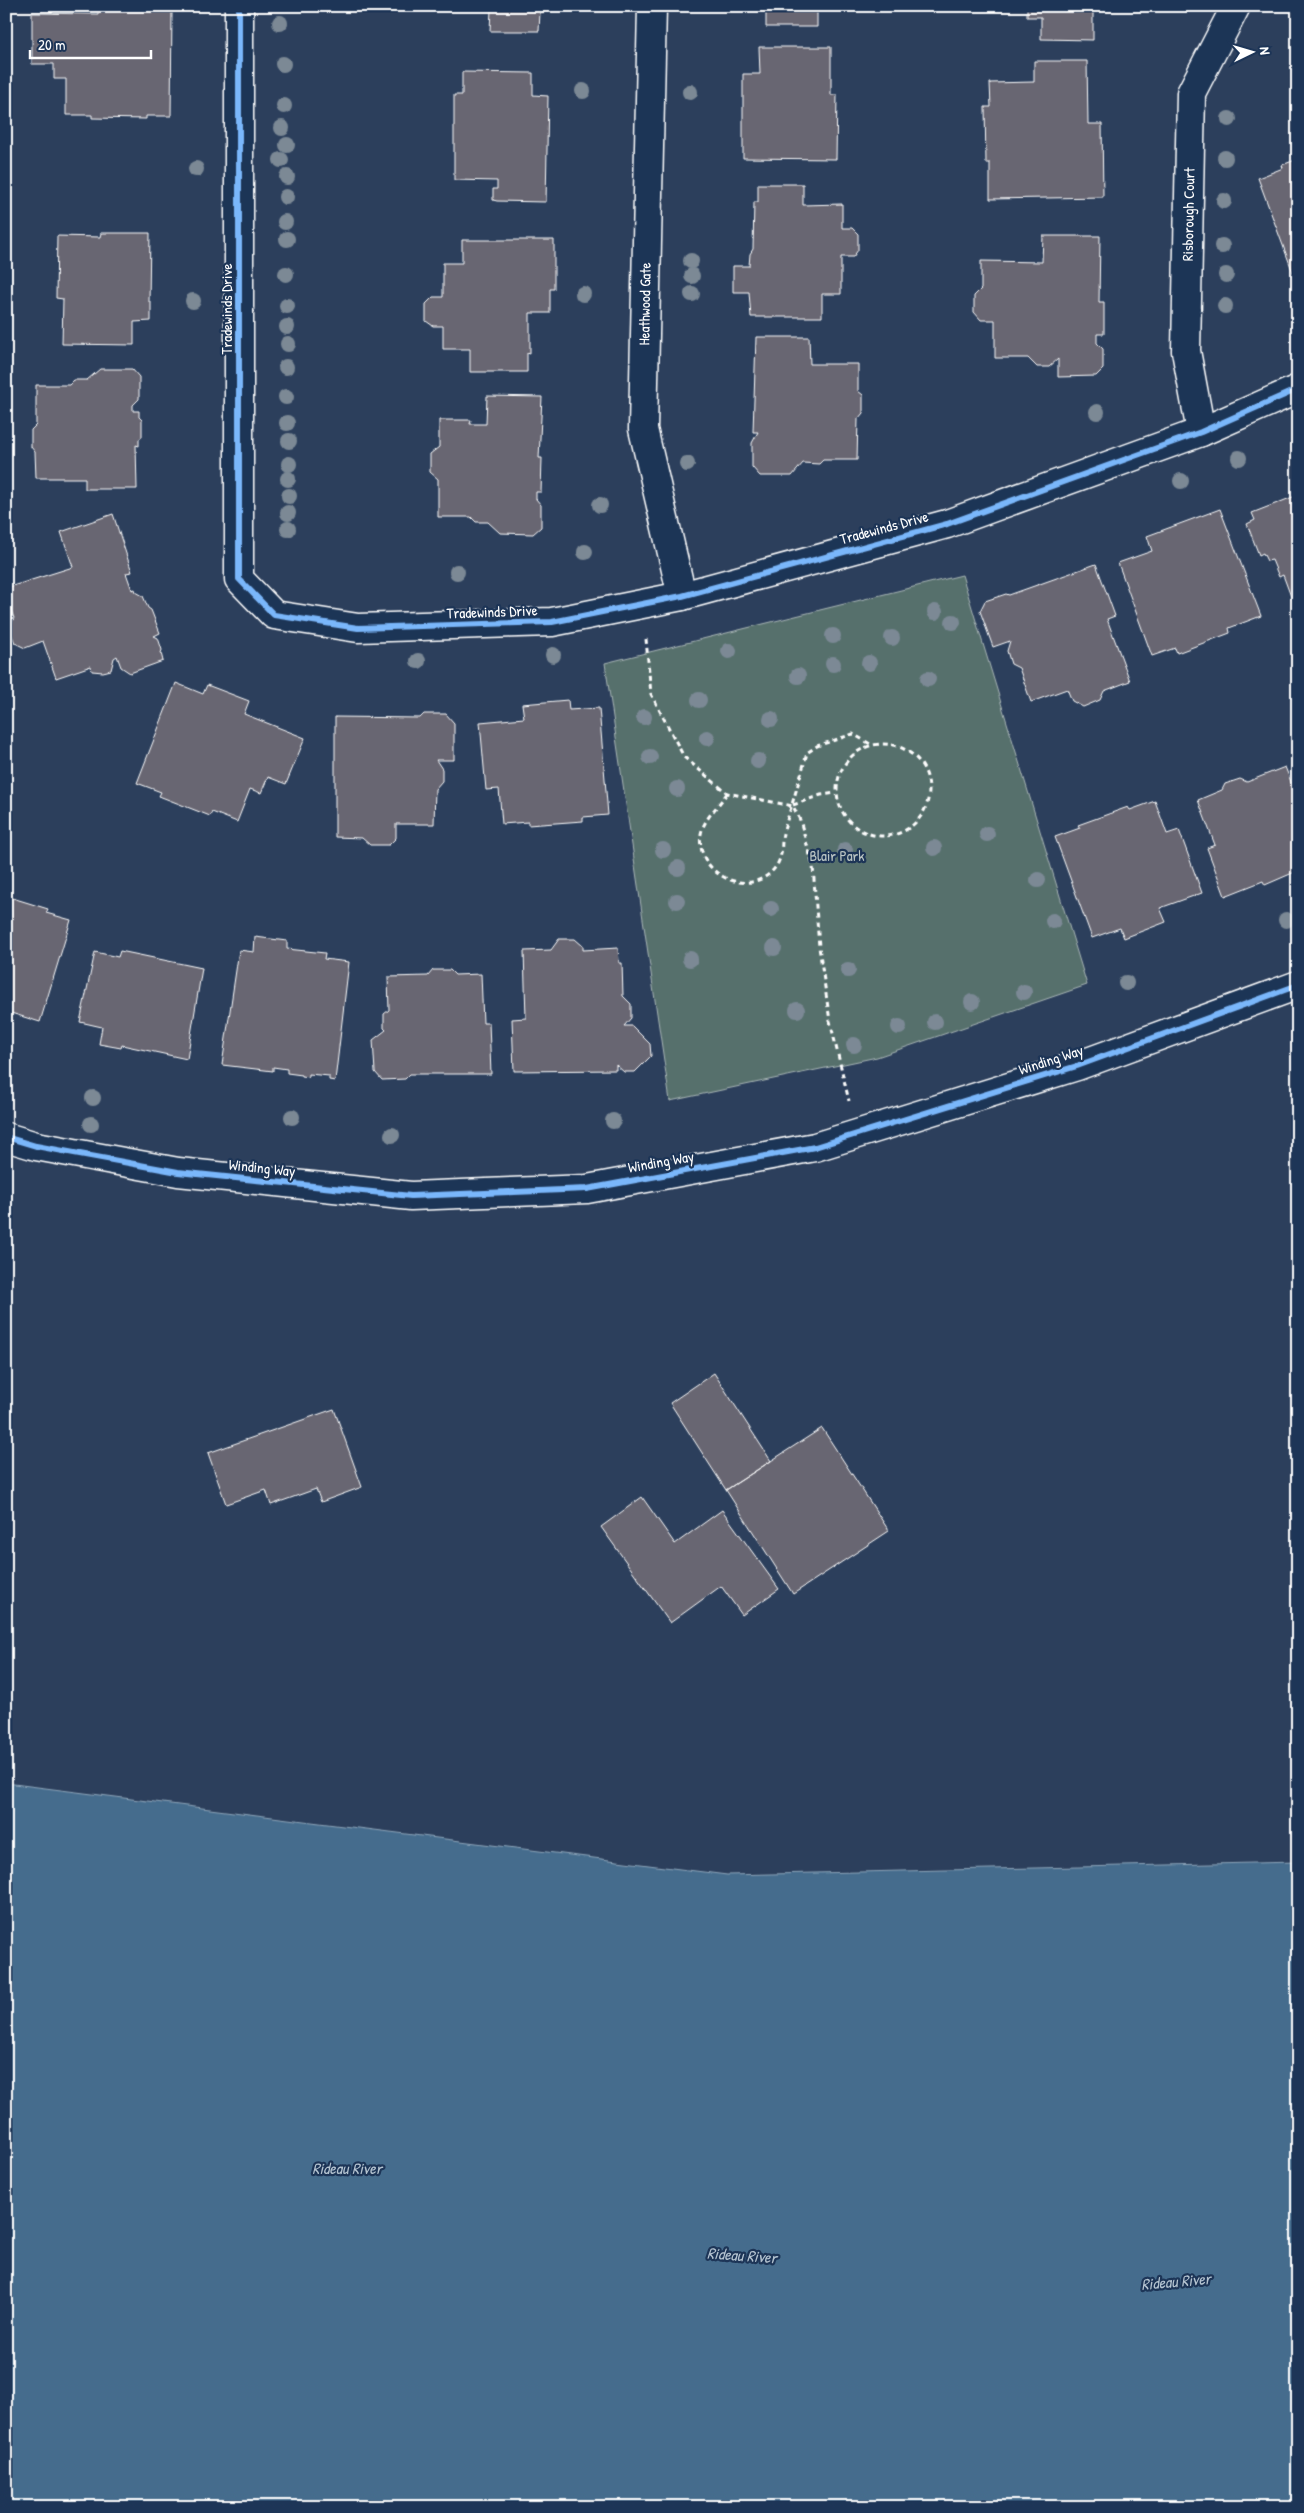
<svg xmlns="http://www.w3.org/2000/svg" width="1304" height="2513" font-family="'Patrick Hand',sans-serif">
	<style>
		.green { fill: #566f6c; stroke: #aab7b6 }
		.water { fill: #456c8d; stroke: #8fa7bb }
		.building { fill: #686672; stroke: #fff }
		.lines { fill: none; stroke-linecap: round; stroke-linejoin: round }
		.street-casing { stroke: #fff; stroke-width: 31 }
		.path { stroke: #fff; stroke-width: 3; stroke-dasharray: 5 4; stroke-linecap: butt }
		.street { stroke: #1d3557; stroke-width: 28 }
		.cycleway-casing { stroke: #1d3557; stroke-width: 9 }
		.cycleway { stroke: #7ab7fb; stroke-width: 6 }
		.tree { fill: #7b8995 }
		.labels { text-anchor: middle; stroke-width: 4.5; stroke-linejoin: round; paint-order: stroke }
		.street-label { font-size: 15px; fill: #fff; stroke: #1d3557 }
		.park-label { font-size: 15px; fill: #bbc5c4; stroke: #1d3557 }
		.water-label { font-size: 16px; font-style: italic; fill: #b5c4d1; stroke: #1d3557 }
	</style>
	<rect width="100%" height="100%" fill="#2c3f5c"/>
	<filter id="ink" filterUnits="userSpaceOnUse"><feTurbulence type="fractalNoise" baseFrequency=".02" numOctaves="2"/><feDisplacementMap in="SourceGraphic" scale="10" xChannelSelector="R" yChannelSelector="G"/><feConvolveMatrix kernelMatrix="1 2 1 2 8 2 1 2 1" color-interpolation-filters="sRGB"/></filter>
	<g filter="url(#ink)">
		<!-- green -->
		<path class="green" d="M 962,575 L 1087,985 L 877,1057 L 670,1101 L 605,663 Z"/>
		<!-- water -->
		<path class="water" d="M 6,1783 L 727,1875 L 1298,1862 L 1298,2507 L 6,2507 Z"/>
		<!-- building -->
		<path class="building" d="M 98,6 L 142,6 L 142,9 L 172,10 L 171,116 L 146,116 L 146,119 L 92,118 L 92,115 L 66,115 L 66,79 L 54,79 L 54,64 L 32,64 L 32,13 L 98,14 Z
			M 451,6 L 545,6 L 545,12 L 540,12 L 539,31 L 490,31 L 491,9 L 451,9 Z
			M 766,6 L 817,6 L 817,27 L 766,27 Z
			M 1027,6 L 1093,6 L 1093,40 L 1041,39 L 1041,17 L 1027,17 Z
			M 6,10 L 10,10 L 10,60 L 6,60 Z
			M 759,47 L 831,47 L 831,95 L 837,95 L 836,159 L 743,158 L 743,74 L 760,74 Z
			M 1034,61 L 1087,61 L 1088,124 L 1102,124 L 1103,197 L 990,199 L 990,163 L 986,163 L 985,107 L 991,107 L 990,83 L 1034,82 Z
			M 462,72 L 533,73 L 533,95 L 548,96 L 546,202 L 497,201 L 493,200 L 493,189 L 497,189 L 497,181 L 454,180 L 454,95 L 462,95 Z
			M 1298,159 L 1298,277 L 1295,278 L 1258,178 L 1283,168 L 1282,165 Z
			M 758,184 L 803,184 L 803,205 L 842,204 L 842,228 L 852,228 L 858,234 L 858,250 L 853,257 L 841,257 L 841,294 L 822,294 L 822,317 L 751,317 L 749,292 L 733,292 L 733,266 L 749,266 L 750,254 L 753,249 L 754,202 L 758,202 Z
			M 101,233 L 150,233 L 149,302 L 151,302 L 151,321 L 134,322 L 134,345 L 62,344 L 63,299 L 56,298 L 57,236 L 100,237 Z
			M 1043,236 L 1100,236 L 1099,302 L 1104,302 L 1104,334 L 1097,334 L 1097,343 L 1103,349 L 1103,369 L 1096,376 L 1058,377 L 1058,359 L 1049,367 L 1037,367 L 1028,358 L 995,358 L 995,320 L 981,320 L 974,312 L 974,296 L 981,289 L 981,261 L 1042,262 Z
			M 462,240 L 554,240 L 554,289 L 550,289 L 550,313 L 530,313 L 530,354 L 527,353 L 527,372 L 470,372 L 470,349 L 443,349 L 443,326 L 433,326 L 426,321 L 426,304 L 433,297 L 443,297 L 443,263 L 462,263 Z
			M 756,337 L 809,337 L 810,364 L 858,364 L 858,391 L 863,395 L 863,413 L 858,419 L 857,460 L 823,460 L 819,464 L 803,463 L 792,476 L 760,476 L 752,467 L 752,443 L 758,432 L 753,432 Z
			M 100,369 L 132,369 L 139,377 L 139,399 L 133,405 L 133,411 L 139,411 L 139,417 L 142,420 L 142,437 L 139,439 L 139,446 L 136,445 L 137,489 L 85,489 L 85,478 L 36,478 L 35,452 L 31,447 L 31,430 L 36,425 L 36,385 L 69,385 L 74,380 L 87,380 Z
			M 487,396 L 542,397 L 539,458 L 542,458 L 541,492 L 536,492 L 536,499 L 541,505 L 541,527 L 533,534 L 500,533 L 488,522 L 476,522 L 471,517 L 438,517 L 438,479 L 430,472 L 430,454 L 439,447 L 439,420 L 471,420 L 470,424 L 486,424 Z
			M 1298,495 L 1298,609 L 1296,610 L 1283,575 L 1279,577 L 1272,560 L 1267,561 L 1263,553 L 1259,555 L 1247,524 L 1255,520 L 1252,513 Z
			M 1220,509 L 1261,616 L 1229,628 L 1230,633 L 1177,653 L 1175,648 L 1152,656 L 1118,563 L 1152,551 L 1147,536 Z
			M 113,514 L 132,572 L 126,573 L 132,590 L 135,589 L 136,592 L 143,596 L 148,608 L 151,610 L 160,633 L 154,636 L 158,638 L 162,650 L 161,653 L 163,661 L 130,673 L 121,667 L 117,656 L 114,658 L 111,670 L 103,672 L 92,671 L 91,666 L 56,678 L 43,641 L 25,648 L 15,643 L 9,628 L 14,618 L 6,598 L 6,588 L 73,567 L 61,532 Z
			M 1096,564 L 1115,616 L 1107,619 L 1130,681 L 1104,691 L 1100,700 L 1083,707 L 1072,701 L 1067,689 L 1031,702 L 1019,668 L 1011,664 L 1007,651 L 1010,641 L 993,647 L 980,611 L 985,601 L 1006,594 L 1009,595 Z
			M 176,683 L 203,694 L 207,685 L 249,701 L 244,714 L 305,738 L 286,784 L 268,777 L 261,793 L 250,789 L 237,822 L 212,812 L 210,816 L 159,796 L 161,792 L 137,783 Z
			M 568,700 L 569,710 L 599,708 L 608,815 L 583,817 L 583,821 L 528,825 L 528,822 L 502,824 L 499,789 L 486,790 L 480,722 L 524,718 L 522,704 Z
			M 424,714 L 446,714 L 454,723 L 454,760 L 436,760 L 442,769 L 442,781 L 435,789 L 434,824 L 396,824 L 396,838 L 389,845 L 370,845 L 362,838 L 335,837 L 335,717 L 420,718 Z
			M 1285,767 L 1298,799 L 1298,866 L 1293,866 L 1295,872 L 1265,885 L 1263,881 L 1225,896 L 1207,848 L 1215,845 L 1198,800 L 1222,790 L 1225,784 L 1240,779 L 1247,782 Z
			M 1155,801 L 1167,834 L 1179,830 L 1202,893 L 1160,908 L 1166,922 L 1124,938 L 1120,928 L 1092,938 L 1055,837 L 1080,828 L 1078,825 L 1128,807 L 1130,810 Z
			M 6,896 L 48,909 L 46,913 L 71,920 L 40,1022 L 11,1013 L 8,1023 L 6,1023 Z
			M 255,937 L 287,941 L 287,949 L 325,953 L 324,959 L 349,962 L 335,1081 L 329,1080 L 329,1076 L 309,1074 L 309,1077 L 302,1076 L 302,1075 L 287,1073 L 287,1069 L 273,1067 L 273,1071 L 222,1065 L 239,950 L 254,952 Z
			M 559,939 L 575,939 L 583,946 L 583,950 L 618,948 L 619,963 L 622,963 L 623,996 L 631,1004 L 631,1018 L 624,1026 L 632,1026 L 650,1044 L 651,1056 L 635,1072 L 624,1072 L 616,1065 L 616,1070 L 514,1071 L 512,1019 L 526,1018 L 524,951 L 551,950 Z
			M 120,951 L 202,968 L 187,1059 L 122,1045 L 121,1048 L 99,1044 L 102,1027 L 80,1022 L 95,952 L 118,957 Z
			M 433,970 L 450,970 L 455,975 L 481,974 L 483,1023 L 489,1023 L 491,1074 L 410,1074 L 405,1079 L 382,1080 L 375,1072 L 373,1040 L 386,1030 L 384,1028 L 384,1014 L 389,1010 L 388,977 L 428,976 Z
			M 714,1373 L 771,1461 L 726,1490 L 670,1403 Z
			M 334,1409 L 362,1487 L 321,1502 L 316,1489 L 271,1505 L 266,1490 L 226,1504 L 208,1453 Z
			M 822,1428 L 889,1531 L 793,1594 L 726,1490 Z
			M 642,1497 L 675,1544 L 722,1510 L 779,1589 L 742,1615 L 721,1586 L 670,1623 L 601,1527 Z"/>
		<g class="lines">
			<!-- street casing -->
			<g class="street-casing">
				<g id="street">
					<path d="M 239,6 L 239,579 L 274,615 L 358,628 L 552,622 L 682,596 L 947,524 L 1201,432 L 1298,389"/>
					<path d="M 652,6 L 643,429 L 682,596"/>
					<path id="s1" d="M 1201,432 L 1186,351 L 1191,93 L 1236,6"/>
					<path d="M 6,1137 L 36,1146 L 178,1172 L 411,1196 L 587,1189 L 815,1147 L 1077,1066 L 1298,985"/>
				</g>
			</g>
			<!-- path -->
			<path class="path" d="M 646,639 L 651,694 L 684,757 L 727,793 L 793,806 L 800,820 L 813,866 L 819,947 L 830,1021 L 849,1101
				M837 790a46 46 0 1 1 92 0a46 46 0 1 1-92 0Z
				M 727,793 C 719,806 704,818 701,834 C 694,877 756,902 778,863 C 784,851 780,841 784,830 C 792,804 800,779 807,753 L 817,746 L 853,734 L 872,745
				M 793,805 L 821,795 L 836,793"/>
			<!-- street -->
			<use href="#street" class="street"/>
			<!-- cycleway casing -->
			<g class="cycleway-casing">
				<path id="cycleway" d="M 239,6 L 239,579 L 274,615 L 358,628 L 552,622 L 682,596 L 947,524 L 1201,432 L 1298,389
					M 6,1137 L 36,1146 L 178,1172 L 411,1196 L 587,1189 L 815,1147 L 1077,1066 L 1298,985"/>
			</g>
			<!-- cycleway -->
			<use href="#cycleway" class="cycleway"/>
		</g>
		<!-- trees -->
		<g class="tree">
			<circle cx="280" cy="23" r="8"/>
			<circle cx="283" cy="64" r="8"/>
			<circle cx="583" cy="91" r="8"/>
			<circle cx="690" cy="92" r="8"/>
			<circle cx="284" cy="106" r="8"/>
			<circle cx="1229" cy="119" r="8"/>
			<circle cx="282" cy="128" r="8"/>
			<circle cx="287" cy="145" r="8"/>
			<circle cx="1225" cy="158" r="8"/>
			<circle cx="281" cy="160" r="8"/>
			<circle cx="196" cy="169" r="8"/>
			<circle cx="287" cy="177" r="8"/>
			<circle cx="286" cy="197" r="8"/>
			<circle cx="1224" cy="201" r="8"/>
			<circle cx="285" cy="222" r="8"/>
			<circle cx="287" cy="239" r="8"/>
			<circle cx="1222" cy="246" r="8"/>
			<circle cx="691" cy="261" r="8"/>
			<circle cx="286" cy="274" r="8"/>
			<circle cx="1226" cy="275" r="8"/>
			<circle cx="692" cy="276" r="8"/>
			<circle cx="583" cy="294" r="8"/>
			<circle cx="692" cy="294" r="8"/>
			<circle cx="193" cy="301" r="8"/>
			<circle cx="287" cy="306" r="8"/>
			<circle cx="1225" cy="306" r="8"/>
			<circle cx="287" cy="327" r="8"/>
			<circle cx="288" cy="344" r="8"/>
			<circle cx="286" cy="367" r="8"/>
			<circle cx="286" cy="397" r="8"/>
			<circle cx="1097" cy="412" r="8"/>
			<circle cx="287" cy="423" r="8"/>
			<circle cx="289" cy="441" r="8"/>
			<circle cx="1239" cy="458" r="8"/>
			<circle cx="289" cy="464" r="8"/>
			<circle cx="687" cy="464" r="8"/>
			<circle cx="288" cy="479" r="8"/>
			<circle cx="1181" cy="481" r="8"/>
			<circle cx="289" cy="496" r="8"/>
			<circle cx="600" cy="505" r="8"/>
			<circle cx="288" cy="513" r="8"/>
			<circle cx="288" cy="529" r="8"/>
			<circle cx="585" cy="552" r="8"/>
			<circle cx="457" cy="572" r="8"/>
			<circle cx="935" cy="612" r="8"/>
			<circle cx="953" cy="622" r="8"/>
			<circle cx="833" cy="636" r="8"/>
			<circle cx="892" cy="638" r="8"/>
			<circle cx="729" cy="651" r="8"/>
			<circle cx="553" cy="655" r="8"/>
			<circle cx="418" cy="661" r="8"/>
			<circle cx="869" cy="663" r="8"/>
			<circle cx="833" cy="664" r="8"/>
			<circle cx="798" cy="676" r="8"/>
			<circle cx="928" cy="679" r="8"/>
			<circle cx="699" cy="700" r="8"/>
			<circle cx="644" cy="717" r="8"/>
			<circle cx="771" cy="719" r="8"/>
			<circle cx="707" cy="738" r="8"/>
			<circle cx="650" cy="757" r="8"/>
			<circle cx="758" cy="761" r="8"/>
			<circle cx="677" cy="789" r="8"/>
			<circle cx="987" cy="834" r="8"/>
			<circle cx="934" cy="848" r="8"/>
			<circle cx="663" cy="850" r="8"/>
			<circle cx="845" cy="850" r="8"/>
			<circle cx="678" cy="868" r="8"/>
			<circle cx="1038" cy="880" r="8"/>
			<circle cx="677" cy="901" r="8"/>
			<circle cx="771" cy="909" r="8"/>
			<circle cx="1286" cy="920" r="8"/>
			<circle cx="1053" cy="921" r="8"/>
			<circle cx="774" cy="948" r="8"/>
			<circle cx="690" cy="959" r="8"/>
			<circle cx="848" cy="970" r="8"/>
			<circle cx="1126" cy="983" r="8"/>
			<circle cx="1024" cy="992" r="8"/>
			<circle cx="972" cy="1002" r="8"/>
			<circle cx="797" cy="1010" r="8"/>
			<circle cx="935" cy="1022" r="8"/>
			<circle cx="899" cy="1027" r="8"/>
			<circle cx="854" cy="1045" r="8"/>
			<circle cx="93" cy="1098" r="8"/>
			<circle cx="292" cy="1117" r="8"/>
			<circle cx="613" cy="1121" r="8"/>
			<circle cx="91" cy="1124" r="8"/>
			<circle cx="392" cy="1135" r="8"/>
		</g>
	</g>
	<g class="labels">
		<!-- street labels -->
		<g class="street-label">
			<text dy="5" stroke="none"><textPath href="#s1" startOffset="219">Risborough Court</textPath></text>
			<text transform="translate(645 304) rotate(-89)" y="5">Heathwood Gate</text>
			<text transform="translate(227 309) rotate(-90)" y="5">Tradewinds Drive</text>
			<text transform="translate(884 528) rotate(-15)" y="5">Tradewinds Drive</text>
			<text transform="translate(492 612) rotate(-2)" y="5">Tradewinds Drive</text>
			<text transform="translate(1051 1060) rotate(-18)" y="5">Winding Way</text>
			<text transform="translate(661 1162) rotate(-10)" y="5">Winding Way</text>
			<text transform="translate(262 1168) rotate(6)" y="5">Winding Way</text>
		</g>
		<!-- park labels -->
		<g class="park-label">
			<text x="837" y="861">Blair Park</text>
		</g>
		<!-- water labels -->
		<g class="water-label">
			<text x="347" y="2174">Rideau River</text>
			<text transform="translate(742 2255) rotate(4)" y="6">Rideau River</text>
			<text transform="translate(1176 2281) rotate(-5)" y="6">Rideau River</text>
		</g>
	</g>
	<!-- margin -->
	<rect width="1304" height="2513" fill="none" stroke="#1d3557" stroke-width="25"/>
	<rect x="12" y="12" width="1279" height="2488" fill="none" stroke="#fff" stroke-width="2" filter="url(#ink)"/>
	<!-- north arrow -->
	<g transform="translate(1252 52) rotate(85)" stroke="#1d3557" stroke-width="4" paint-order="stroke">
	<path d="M0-4L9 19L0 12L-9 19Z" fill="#ffffff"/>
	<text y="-8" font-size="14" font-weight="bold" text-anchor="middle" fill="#ffffff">N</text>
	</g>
	<!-- scale -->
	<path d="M30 50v8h121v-8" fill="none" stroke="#ffffff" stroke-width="2.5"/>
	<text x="38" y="50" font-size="15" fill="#ffffff" stroke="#1d3557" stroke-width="4" paint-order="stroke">20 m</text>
</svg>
